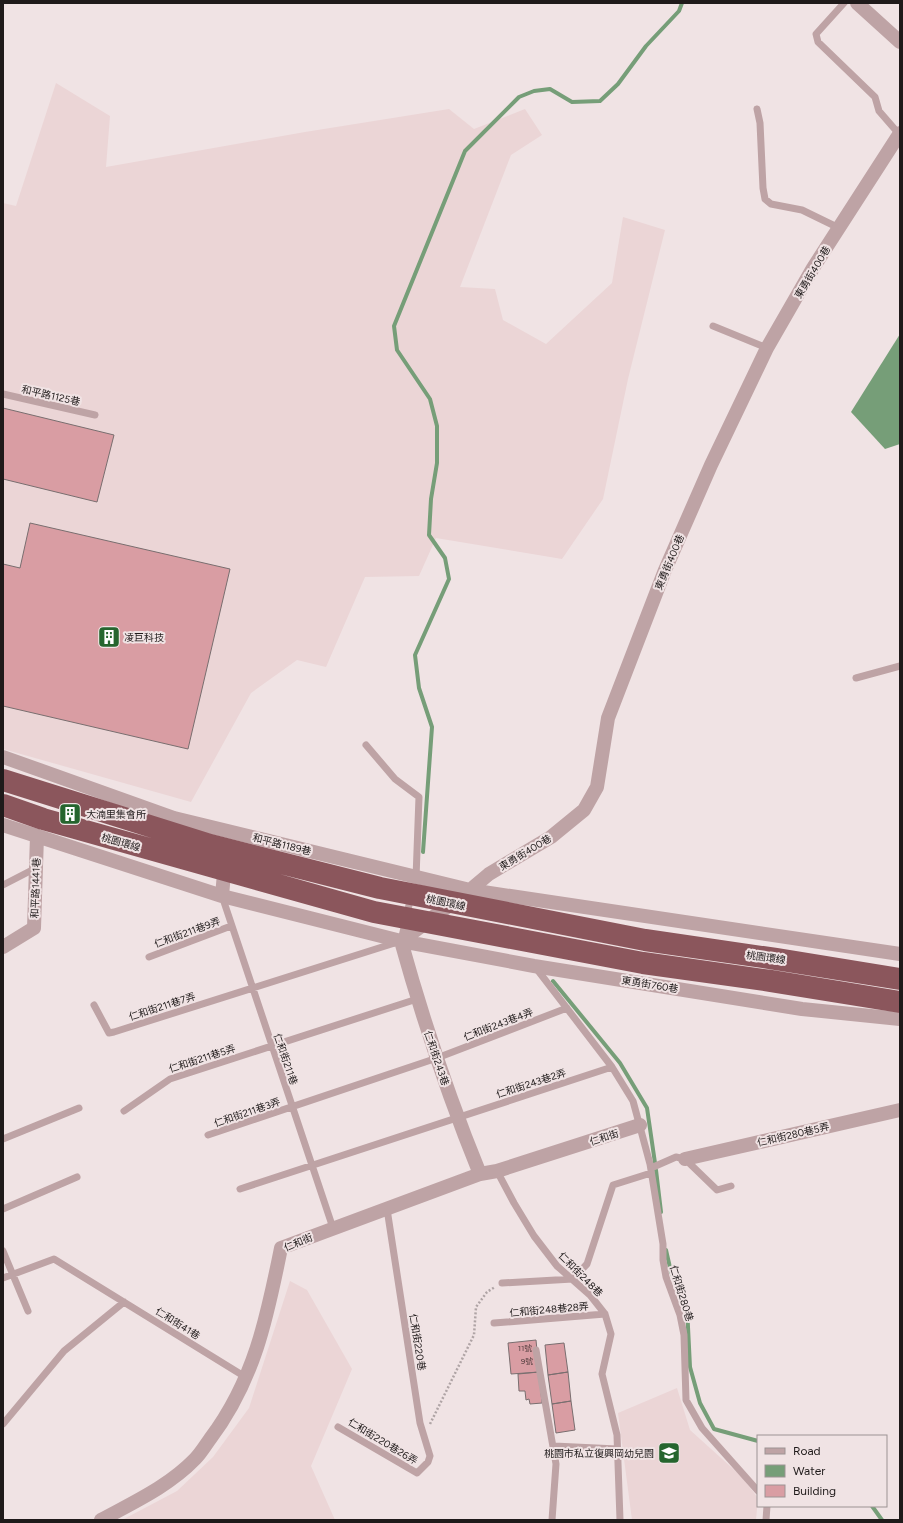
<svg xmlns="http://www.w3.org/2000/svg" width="903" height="1523" font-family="Figtree,'Noto Sans TC',sans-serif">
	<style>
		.built { fill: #ebd5d6 }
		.water { fill: #769e78 }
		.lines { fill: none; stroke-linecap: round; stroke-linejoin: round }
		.stream { stroke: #769e78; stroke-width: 4 }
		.building { fill: #d99da3; stroke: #796e6f }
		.path { stroke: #afa4a5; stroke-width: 2.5; stroke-dasharray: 2 2; stroke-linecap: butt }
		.lane { stroke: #bea3a5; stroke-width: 7 }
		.street { stroke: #bea3a5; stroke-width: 14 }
		.highway { stroke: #8b565c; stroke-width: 22 }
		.labels { text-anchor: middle; stroke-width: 4; stroke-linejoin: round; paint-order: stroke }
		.number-label { font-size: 8px; fill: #4e3b3c }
		.street-label { font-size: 10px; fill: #1f1a1a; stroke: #f0e3e4 }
		.poi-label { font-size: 10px; fill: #1f1a1a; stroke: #f0e3e4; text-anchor: start }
	</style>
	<rect width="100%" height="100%" fill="#f0e3e4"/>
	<!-- built -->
	<path class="built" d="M 56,83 L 110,116 L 106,167 L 305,132 L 449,109 L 474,129 L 525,109 L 542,135 L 511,155 L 460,287 L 495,289 L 503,320 L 546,344 L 612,283 L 623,217 L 665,230 L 628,379 L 603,499 L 562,559 L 436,538 L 419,576 L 365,577 L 326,667 L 297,660 L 251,693 L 191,802 L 3,749 L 3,203 L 16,206 Z
		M 290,1281 L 307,1290 L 352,1369 L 311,1466 L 335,1520 L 122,1520 L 177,1491 L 213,1457 L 249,1408 Z
		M 677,1388 L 690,1430 L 741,1476 L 758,1498 L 756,1520 L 632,1520 L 618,1413 Z"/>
	<!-- water -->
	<path class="water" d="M 900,334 L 900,444 L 885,449 L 851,412 Z"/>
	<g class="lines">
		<!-- stream -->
		<path class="stream" d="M 423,852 L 432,727 L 419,688 L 415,655 L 449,579 L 445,558 L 429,535 L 431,499 L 437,463 L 437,426 L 430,399 L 397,350 L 394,326 L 465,151 L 519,97 L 534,91 L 550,89 L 572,102 L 600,101 L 618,84 L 646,46 L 679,11 L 682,3
			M 553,981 L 620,1063 L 647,1108 L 655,1163
			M 656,1170 L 661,1212
			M 666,1250 L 671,1272 L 687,1307 L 690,1367 L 700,1403 L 714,1429 L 758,1441
			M 872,1506 L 882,1520"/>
	</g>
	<!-- building -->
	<path class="building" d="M 3,408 L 114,435 L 97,502 L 3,479 Z
		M 30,523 L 230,569 L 188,749 L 3,706 L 3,564 L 20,568 Z
		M 536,1340 L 539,1372 L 511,1374 L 508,1343 Z
		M 564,1343 L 568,1372 L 548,1375 L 545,1345 Z
		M 539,1372 L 542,1403 L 530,1404 L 529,1399 L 526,1400 L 525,1391 L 519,1391 L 518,1374 Z
		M 568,1372 L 571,1401 L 552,1404 L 548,1375 Z
		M 571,1401 L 575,1430 L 556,1433 L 552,1404 Z"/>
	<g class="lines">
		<!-- path -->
		<path class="path" d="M 430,1424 L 474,1335 L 476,1307 L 487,1292 L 495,1287"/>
		<!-- lane -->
		<path class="lane" d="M 844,3 L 816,34 L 818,42 L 875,97 L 879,111 L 899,134
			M 757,109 L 760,123 L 763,188 L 765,199 L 771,204 L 802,210 L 839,228
			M 713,326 L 767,348
			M 3,394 L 95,415
			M 856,678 L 900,666
			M 366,745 L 395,779 L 419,797 L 416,878
			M 3,885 L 36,868
			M 222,896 L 333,1228
			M 149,957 L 231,926
			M 536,968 L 612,1067 L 633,1101 L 650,1164 L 663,1244 L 663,1260 L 666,1277 L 680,1315 L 684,1335 L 686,1400 L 702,1428 L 758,1491
			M 94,1005 L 109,1033 L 114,1032 L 401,941 L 411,896
			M 124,1111 L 170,1079 L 417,999
			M 208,1135 L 437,1058 L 567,1008
			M 3,1139 L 79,1108
			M 651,1168 L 676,1157 L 685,1159 L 717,1190 L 731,1186
			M 497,1171 L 514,1203 L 534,1236 L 557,1266 L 590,1295 L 605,1314 L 611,1334 L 602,1374 L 617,1435 L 620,1520
			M 240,1189 L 612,1067
			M 3,1209 L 77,1177
			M 3,1251 L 28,1311
			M 3,1278 L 54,1259 L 247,1378
			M 502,1283 L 573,1279 L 587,1264 L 613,1185 L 651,1173
			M 494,1323 L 605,1314
			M 536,1350 L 556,1464 L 552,1520
			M 3,1424 L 64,1351 L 124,1302
			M 338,1427 L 417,1473 L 428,1462 L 430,1456 L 420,1423 L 387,1209
			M 554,1446 L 617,1449
			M 766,1520 L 767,1506"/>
		<!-- street -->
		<path class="street" d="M 857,3 L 900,42
			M 3,757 L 174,818 L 470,890 L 900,954
			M 3,825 L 222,896 L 401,941 L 534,966 L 802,1009 L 900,1019
			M 222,896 L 225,862
			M 401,941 L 470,890 L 489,874 L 551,837 L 584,810 L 597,787 L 608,718 L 665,570 L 711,465 L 767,348 L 813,268 L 900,133
			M 401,941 C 423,1020 449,1098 480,1174
			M 3,947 L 34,928 L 37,836
			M 685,1159 L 900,1110
			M 101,1520 C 134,1502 169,1486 195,1459 C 201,1453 205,1446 210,1439 C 254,1381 267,1318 281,1248 L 480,1174 L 497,1171 L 640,1125"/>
		<!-- highway -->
		<path class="highway" d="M 3,780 L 210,845 L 380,888 L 645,940 L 776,959 L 900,979
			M 3,805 L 43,819 L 374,912 L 643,963 L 771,981 L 900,1002"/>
	</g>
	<!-- icons -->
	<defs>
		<g id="building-square" transform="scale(1.15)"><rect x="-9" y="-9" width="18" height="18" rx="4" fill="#25652e" stroke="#f0e3e4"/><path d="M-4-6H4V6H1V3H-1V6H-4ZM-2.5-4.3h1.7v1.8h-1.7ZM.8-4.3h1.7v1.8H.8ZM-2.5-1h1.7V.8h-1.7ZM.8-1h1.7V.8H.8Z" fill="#fff"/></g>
		<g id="school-square" transform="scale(1.15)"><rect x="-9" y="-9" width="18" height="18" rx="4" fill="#25652e" stroke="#f0e3e4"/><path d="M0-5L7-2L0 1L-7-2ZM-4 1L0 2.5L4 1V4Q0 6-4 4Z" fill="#fff"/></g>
	</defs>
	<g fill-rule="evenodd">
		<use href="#building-square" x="109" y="637"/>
		<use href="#building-square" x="70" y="814"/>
		<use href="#school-square" x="669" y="1453"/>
	</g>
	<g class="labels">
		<!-- number labels -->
		<g class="number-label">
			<text x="525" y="1351">11號</text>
			<text x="527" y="1364">9號</text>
		</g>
		<!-- street labels -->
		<g class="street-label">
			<text transform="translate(812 272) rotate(-59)" y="4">東勇街400巷</text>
			<text transform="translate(51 395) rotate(13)" y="4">和平路1125巷</text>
			<text transform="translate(669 562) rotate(-67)" y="4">東勇街400巷</text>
			<text transform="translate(121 842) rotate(16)" y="4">桃園環線</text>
			<text transform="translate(282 844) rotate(14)" y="4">和平路1189巷</text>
			<text transform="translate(525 852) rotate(-31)" y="4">東勇街400巷</text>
			<text transform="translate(35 888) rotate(-88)" y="4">和平路1441巷</text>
			<text transform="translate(446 902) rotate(12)" y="4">桃園環線</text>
			<text transform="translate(187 932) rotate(-20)" y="4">仁和街211巷9弄</text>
			<text transform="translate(766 957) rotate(8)" y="4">桃園環線</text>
			<text transform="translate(650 984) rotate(9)" y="4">東勇街760巷</text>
			<text transform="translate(162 1006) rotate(-18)" y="4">仁和街211巷7弄</text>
			<text transform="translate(498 1024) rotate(-21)" y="4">仁和街243巷4弄</text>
			<text transform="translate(202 1058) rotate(-18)" y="4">仁和街211巷5弄</text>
			<text transform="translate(437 1058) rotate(71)" y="4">仁和街243巷</text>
			<text transform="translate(286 1059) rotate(71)" y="4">仁和街211巷</text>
			<text transform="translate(531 1083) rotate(-18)" y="4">仁和街243巷2弄</text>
			<text transform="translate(247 1112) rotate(-19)" y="4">仁和街211巷3弄</text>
			<text transform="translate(793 1134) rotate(-13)" y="4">仁和街280巷5弄</text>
			<text transform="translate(604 1137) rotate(-18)" y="4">仁和街</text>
			<text transform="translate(298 1242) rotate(-23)" y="4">仁和街</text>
			<text transform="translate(581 1274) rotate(45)" y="4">仁和街248巷</text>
			<text transform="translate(682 1293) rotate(73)" y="4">仁和街280巷</text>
			<text transform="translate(549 1309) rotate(-5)" y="4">仁和街248巷28弄</text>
			<text transform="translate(178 1323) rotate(32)" y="4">仁和街41巷</text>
			<text transform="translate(418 1342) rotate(81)" y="4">仁和街220巷</text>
			<text transform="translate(383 1441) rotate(31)" y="4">仁和街220巷26弄</text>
		</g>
		<!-- poi labels -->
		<g class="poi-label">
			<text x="124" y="641">凌巨科技</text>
			<text x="86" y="818">大湳里集會所</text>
			<text x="654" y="1457" text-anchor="end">桃園市私立復興岡幼兒園</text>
		</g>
	</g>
	<!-- border -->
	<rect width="903" height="1523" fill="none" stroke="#1f1a1a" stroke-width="8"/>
	<!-- legend -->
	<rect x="757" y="1435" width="130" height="72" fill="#f0e3e4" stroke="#9c9393"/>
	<rect x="765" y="1448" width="20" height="6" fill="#bea3a5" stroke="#9c9393"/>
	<text x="793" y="1455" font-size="12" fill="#1f1a1a">Road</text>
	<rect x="765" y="1465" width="20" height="12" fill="#769e78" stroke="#9c9393"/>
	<text x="793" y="1475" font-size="12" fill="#1f1a1a">Water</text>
	<rect x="765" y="1485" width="20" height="12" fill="#d99da3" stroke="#9c9393"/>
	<text x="793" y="1495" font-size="12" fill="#1f1a1a">Building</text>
</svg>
